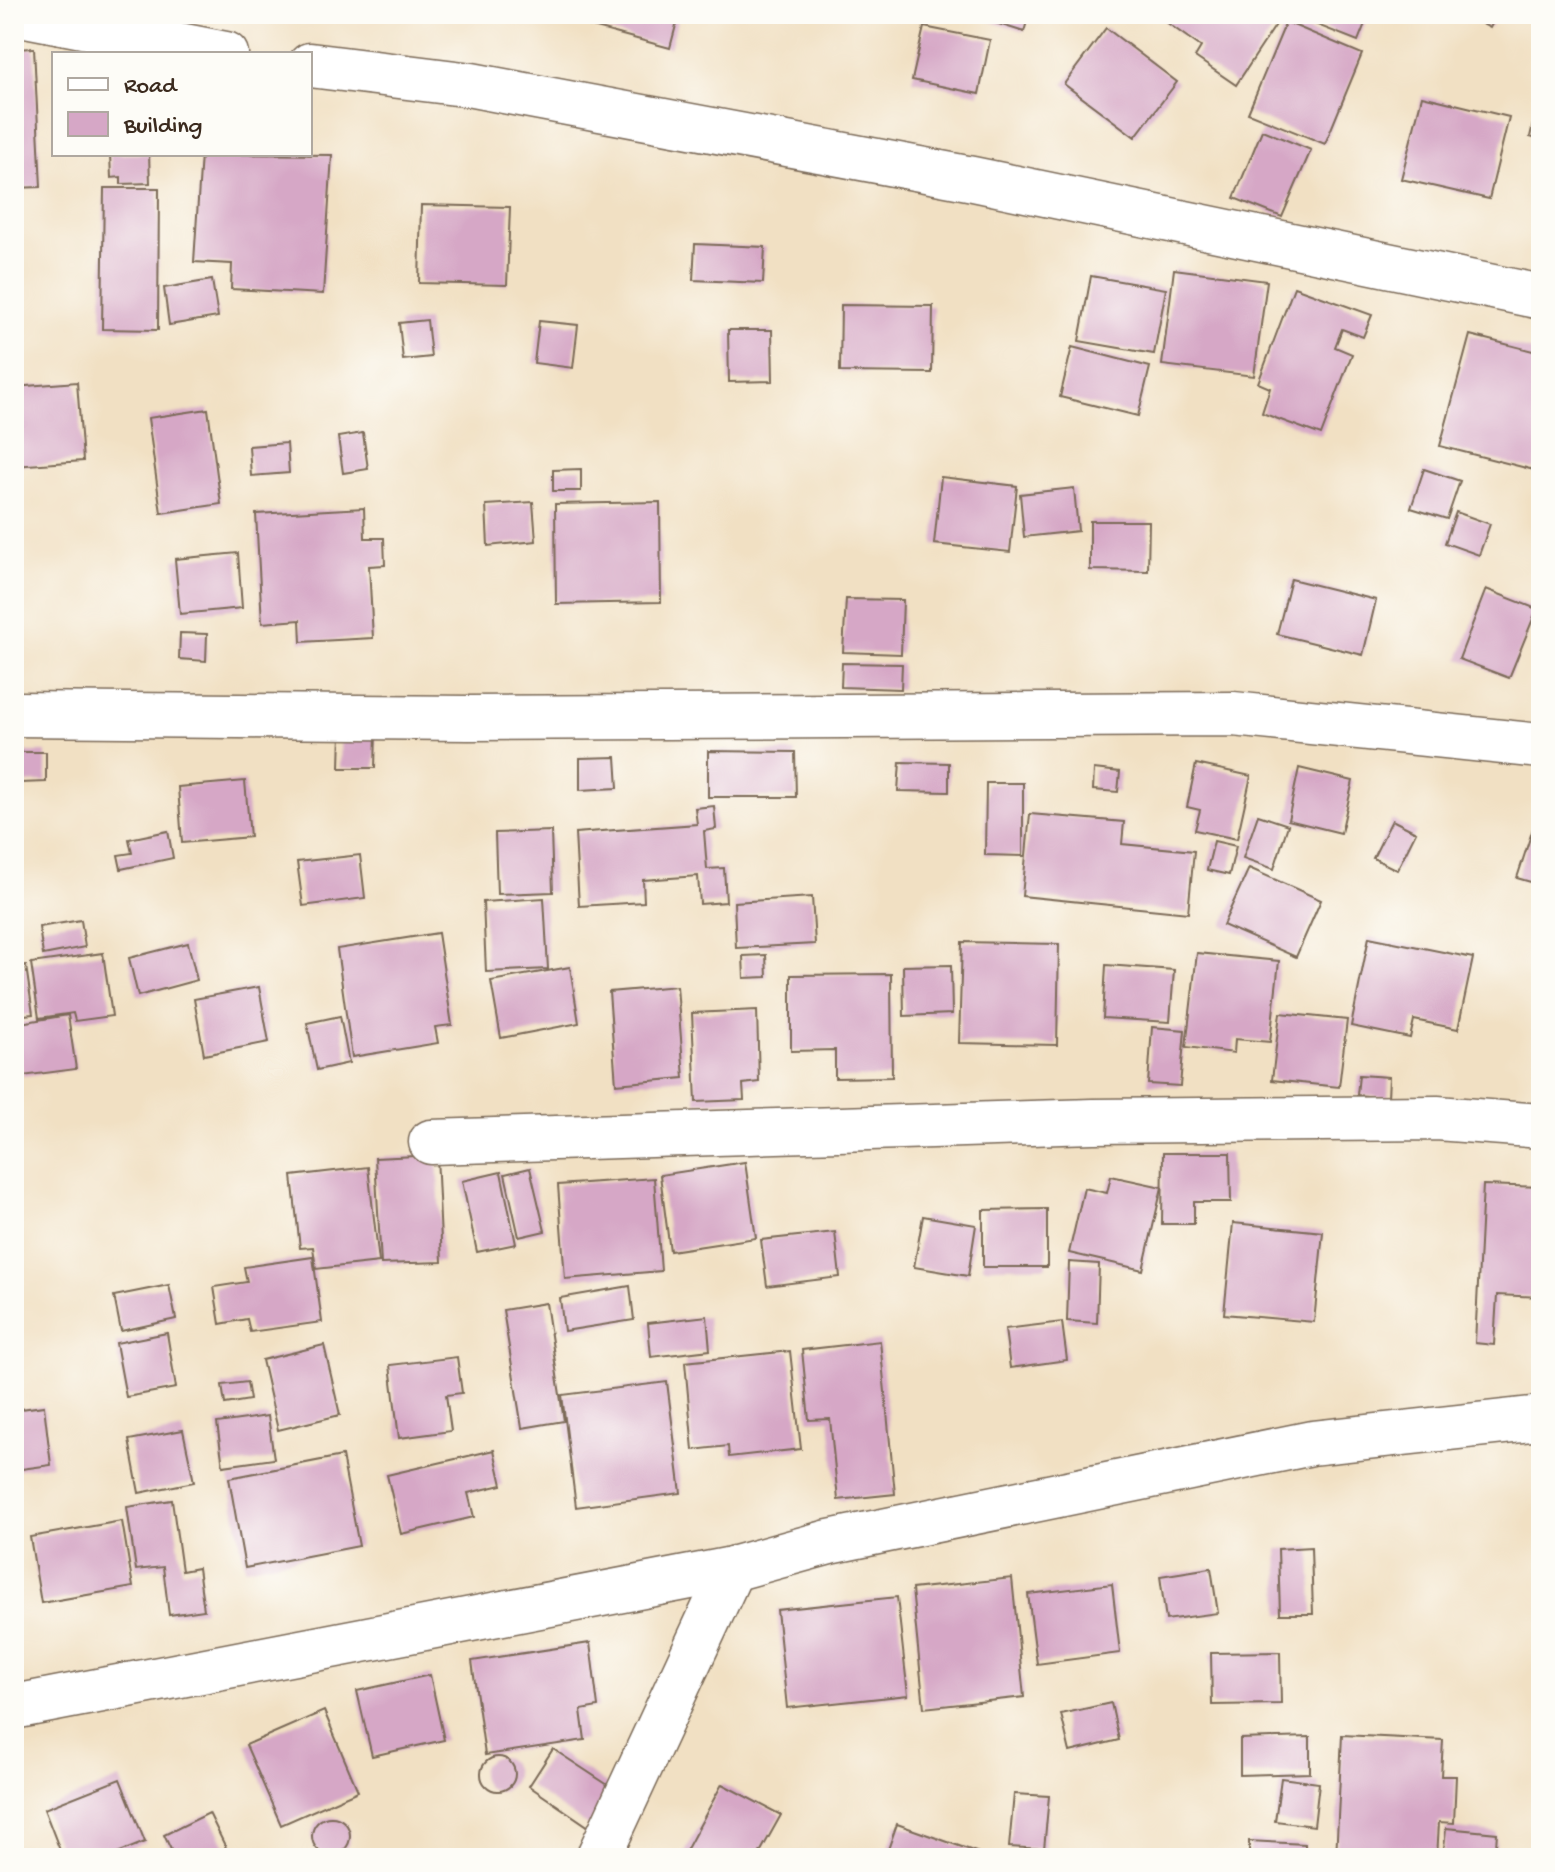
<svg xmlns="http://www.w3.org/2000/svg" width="1555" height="1872" font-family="'Gochi Hand',sans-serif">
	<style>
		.building { fill: #d6a7c6 }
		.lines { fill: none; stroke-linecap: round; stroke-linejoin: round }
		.street-casing { stroke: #7b6a58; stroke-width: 47 }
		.street { stroke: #fff; stroke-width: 44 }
	</style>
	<rect width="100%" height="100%" fill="#fdfcf7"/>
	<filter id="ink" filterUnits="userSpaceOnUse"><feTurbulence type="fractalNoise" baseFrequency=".0125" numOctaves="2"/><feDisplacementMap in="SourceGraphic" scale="16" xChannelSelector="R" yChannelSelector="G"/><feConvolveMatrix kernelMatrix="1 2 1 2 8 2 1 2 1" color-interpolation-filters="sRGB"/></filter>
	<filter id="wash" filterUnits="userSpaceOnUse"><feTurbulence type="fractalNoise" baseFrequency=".006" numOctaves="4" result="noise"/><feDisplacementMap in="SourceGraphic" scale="32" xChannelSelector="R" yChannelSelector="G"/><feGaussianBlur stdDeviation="1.8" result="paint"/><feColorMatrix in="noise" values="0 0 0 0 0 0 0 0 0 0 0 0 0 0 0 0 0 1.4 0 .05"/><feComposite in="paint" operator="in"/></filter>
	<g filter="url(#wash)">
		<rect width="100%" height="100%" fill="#f1e0c3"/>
		<g id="blocks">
			<!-- building -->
			<g class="building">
				<path d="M557,14H679L670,48L556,17Z"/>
				<path d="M985,14H1029L1024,32L983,19Z"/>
				<path d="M1171,14H1283L1236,85L1195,57L1201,47L1166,22Z"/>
				<path d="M1309,14H1348L1366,21L1358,41L1307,21Z"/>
				<path d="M1463,14H1497L1490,28Z"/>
				<path d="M1286,22L1362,54L1325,144L1248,113Z"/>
				<path d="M924,27L990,40L979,94L912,80Z"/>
				<path d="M1106,28L1177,82L1135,137L1064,84Z"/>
				<path d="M34,48L41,187L14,188V49Z"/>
				<path d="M1422,96L1509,117L1489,199L1401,179Z"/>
				<path d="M1535,115L1541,117V140L1530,137Z"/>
				<path d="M1262,130L1311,150L1282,217L1234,198Z"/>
				<path d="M110,154H149L150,183L121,184V177L111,178Z"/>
				<path d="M201,154L332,155L323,294L231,289L232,264L194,262Z"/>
				<path d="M104,188H159L158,330L102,329Z"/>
				<path d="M421,205L510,207L507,285L419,283Z"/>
				<path d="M695,244L765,247L763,283L693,280Z"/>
				<path d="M1174,269L1267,281L1254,376L1162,365Z"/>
				<path d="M1091,276L1166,289L1154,354L1079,341Z"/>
				<path d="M212,280L218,317L169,325L164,288Z"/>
				<path d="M1294,287L1372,315L1363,337L1342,329L1335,347L1352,354L1321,435L1262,413L1270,388L1258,383Z"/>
				<path d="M841,305L933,306L932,373L840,372Z"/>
				<path d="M427,320L431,357L403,360L399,323Z"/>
				<path d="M539,321L578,325L573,368L534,363Z"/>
				<path d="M728,330H772L773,381L729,382Z"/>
				<path d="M1470,335L1541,353V444L1534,470L1440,446Z"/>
				<path d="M1072,347L1150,367L1138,416L1060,397Z"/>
				<path d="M77,382L83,461L14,466V387Z"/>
				<path d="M208,409L221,504L161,513L148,418Z"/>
				<path d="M363,433L368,469L343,473L338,437Z"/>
				<path d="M287,443L289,473L251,476L249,446Z"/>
				<path d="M581,469V491H553V470Z"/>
				<path d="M1424,469L1460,481L1447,519L1411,508Z"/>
				<path d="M941,477L1017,486L1010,552L934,544Z"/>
				<path d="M1074,488L1078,531L1024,537L1020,494Z"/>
				<path d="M533,502L536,541L488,546L486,505Z"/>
				<path d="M660,502L661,602L556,604L555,504Z"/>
				<path d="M364,508L365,538H384L385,565L369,566L373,638L301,642L300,620L262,623L256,514Z"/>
				<path d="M1456,512L1490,524L1479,555L1445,543Z"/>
				<path d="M1090,521H1149L1148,571L1090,570Z"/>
				<path d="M238,553L242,608L180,614L175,559Z"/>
				<path d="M1291,579L1376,600L1363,655L1277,634Z"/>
				<path d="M1486,589L1537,609L1509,678L1459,659Z"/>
				<path d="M846,599L903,600L901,654L843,652Z"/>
				<path d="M180,633L207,634L206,661L179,659Z"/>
				<path d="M842,663L902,664L901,689L841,687Z"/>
				<path d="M341,731H376L375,768H340Z"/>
				<path d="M708,751L795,752L796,797H708Z"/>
				<path d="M21,752H46V782L20,783Z"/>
				<path d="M616,757L618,788L580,790V758Z"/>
				<path d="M900,762L949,763V792L898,791Z"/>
				<path d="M1196,764L1251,776L1237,839L1195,830L1200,810L1187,807Z"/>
				<path d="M1299,768L1353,781L1341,833L1288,820Z"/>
				<path d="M1094,769L1120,772L1118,792L1093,790Z"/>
				<path d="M245,781L250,837L182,843L178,787Z"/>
				<path d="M986,783H1023V856L985,855Z"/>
				<path d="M714,806L716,829L704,831L707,869L724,868L726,902L700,904L698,876L643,880L644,902L579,906L575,833L697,824L695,808Z"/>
				<path d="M1030,814L1124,822L1122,844L1194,851L1188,913L1022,896Z"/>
				<path d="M1258,815L1288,825L1274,869L1243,858Z"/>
				<path d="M1537,816L1541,817V885L1517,878Z"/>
				<path d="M1392,820L1416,832L1397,870L1373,858Z"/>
				<path d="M168,831L173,858L121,869L118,855L132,853L129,839Z"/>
				<path d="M551,831L553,892L497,894L495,833Z"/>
				<path d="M1214,841L1236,846L1229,875L1207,870Z"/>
				<path d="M360,855L365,898L303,906L297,862Z"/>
				<path d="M1249,868L1321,900L1296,957L1223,925Z"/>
				<path d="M812,897L815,944L736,948L734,902Z"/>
				<path d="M544,898L548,969L486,972L483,902Z"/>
				<path d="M81,920L85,947L43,955L39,927Z"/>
				<path d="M438,933L452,1025L435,1027L438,1043L352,1057L337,949Z"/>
				<path d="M1369,937L1473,958L1458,1029L1414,1020L1410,1038L1351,1026Z"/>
				<path d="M962,942L1059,944L1057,1045L959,1043Z"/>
				<path d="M188,943L197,980L138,996L129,958Z"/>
				<path d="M103,953L112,1016L75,1021L73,1013L39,1018L31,963Z"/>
				<path d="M1197,953L1279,961L1270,1042L1235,1039L1234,1053L1186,1047Z"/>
				<path d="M766,955L767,977L744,978L743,956Z"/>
				<path d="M951,965L952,1014L904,1016L903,966Z"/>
				<path d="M1106,965L1174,970L1170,1022L1103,1018Z"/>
				<path d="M26,966L33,1014L14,1016V968Z"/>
				<path d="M570,967L579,1023L501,1038L491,981Z"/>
				<path d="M891,974L892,1077L835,1078V1050L791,1051V975Z"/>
				<path d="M677,986L684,1078L616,1084L609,992Z"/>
				<path d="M259,987L269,1042L204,1055L194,999Z"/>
				<path d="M757,1010L759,1082L743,1084L744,1100L696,1102L692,1013Z"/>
				<path d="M1280,1013L1347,1020L1339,1087L1272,1080Z"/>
				<path d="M68,1015L76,1069L23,1076L20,1055L14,1056V1024Z"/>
				<path d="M340,1016L349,1063L317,1070L307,1023Z"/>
				<path d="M1152,1027L1185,1030L1180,1086L1148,1084Z"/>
				<path d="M1359,1075L1389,1077L1388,1098L1357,1095Z"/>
				<path d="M1163,1153H1230L1231,1202H1194V1224H1162Z"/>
				<path d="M437,1155L442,1262L381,1264L375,1158Z"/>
				<path d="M745,1162L756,1238L670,1251L660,1175Z"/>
				<path d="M368,1167L379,1262L316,1269L313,1247L300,1248L292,1176Z"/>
				<path d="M530,1168L545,1231L519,1237L505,1174Z"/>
				<path d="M501,1172L516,1244L477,1252L462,1181Z"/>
				<path d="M1111,1176L1162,1187L1143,1270L1069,1253L1084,1188L1107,1193Z"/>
				<path d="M654,1178L661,1271L565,1279L558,1185Z"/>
				<path d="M1483,1185L1541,1187V1297L1497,1295L1494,1345L1475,1343Z"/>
				<path d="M1047,1209V1267H983V1210Z"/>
				<path d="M923,1216L976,1225L968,1276L914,1267Z"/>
				<path d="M1233,1223L1323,1232L1314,1322L1224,1314Z"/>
				<path d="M835,1232L840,1277L767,1286L761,1240Z"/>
				<path d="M313,1257L322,1322L250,1332L247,1319L220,1324L214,1287L247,1282L244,1267Z"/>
				<path d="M1069,1262L1099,1264L1097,1323L1067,1321Z"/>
				<path d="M169,1285L176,1319L121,1331L114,1296Z"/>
				<path d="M630,1286L634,1320L564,1331L560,1298Z"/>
				<path d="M546,1303L564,1421L522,1428L503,1310Z"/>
				<path d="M707,1316L710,1350L651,1357L648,1323Z"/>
				<path d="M1062,1322L1067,1360L1010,1368L1005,1329Z"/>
				<path d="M167,1333L176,1388L126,1397L116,1343Z"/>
				<path d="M880,1341L895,1494L838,1500L830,1419L809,1420L802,1350Z"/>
				<path d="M324,1345L340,1415L278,1430L262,1360Z"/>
				<path d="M790,1351L801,1449L729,1457L728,1446L693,1450L685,1362Z"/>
				<path d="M457,1357L462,1393L446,1395L451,1431L399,1438L390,1365Z"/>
				<path d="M247,1382L250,1400L225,1404L222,1385Z"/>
				<path d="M667,1382L681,1493L576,1507L562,1395Z"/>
				<path d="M44,1406L51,1465L14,1470V1410Z"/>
				<path d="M268,1416L274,1459L223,1466L217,1423Z"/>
				<path d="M183,1430L194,1482L139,1493L129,1440Z"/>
				<path d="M494,1450L502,1485L468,1493L474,1517L401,1534L387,1475Z"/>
				<path d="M342,1456L359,1546L245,1568L229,1478Z"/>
				<path d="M172,1500L182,1571L198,1568L204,1610L169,1615L163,1567L136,1570L127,1507Z"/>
				<path d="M122,1521L133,1587L41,1603L30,1537Z"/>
				<path d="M1311,1547L1313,1614H1280L1278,1549Z"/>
				<path d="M1211,1568L1218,1613L1166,1620L1160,1576Z"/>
				<path d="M1012,1578L1024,1697L924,1708L912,1589Z"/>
				<path d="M1112,1584L1120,1653L1037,1664L1028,1594Z"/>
				<path d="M897,1597L908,1695L787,1708L777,1610Z"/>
				<path d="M590,1643L598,1707L581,1710L585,1740L485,1755L472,1661Z"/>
				<path d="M1280,1652L1281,1704L1212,1705L1211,1653Z"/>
				<path d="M430,1675L444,1740L372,1756L357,1691Z"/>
				<path d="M1111,1703L1119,1740L1070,1752L1061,1714Z"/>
				<path d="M324,1711L358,1791L281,1825L246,1745Z"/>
				<path d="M1342,1735L1443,1740L1441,1776H1456L1454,1823L1439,1822L1437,1858H1336Z"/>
				<path d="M1310,1737V1773L1240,1775V1739Z"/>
				<path d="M553,1749L617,1791L592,1829L529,1786Z"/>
				<circle cx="498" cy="1774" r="17"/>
				<path d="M1281,1778L1319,1783L1314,1826L1275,1821Z"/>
				<path d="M120,1779L145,1842L105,1858H63L44,1809Z"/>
				<path d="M722,1784L781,1815L757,1858H682Z"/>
				<path d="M1014,1794L1049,1796L1044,1849L1009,1847Z"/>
				<path d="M209,1813L231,1858H175L164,1835Z"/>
				<circle cx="331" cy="1836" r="19"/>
				<path d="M897,1824L993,1858H885Z"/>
				<path d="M1446,1828L1497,1833L1495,1858H1443Z"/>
				<path d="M1249,1841L1305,1844V1858H1249Z"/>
			</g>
		</g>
	</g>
	<g filter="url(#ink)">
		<use href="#blocks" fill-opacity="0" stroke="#7b6a58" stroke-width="2"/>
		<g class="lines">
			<defs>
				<g id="street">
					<path d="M20,14L226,54"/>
					<path d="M310,65L472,85L973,179L1541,297"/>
					<path d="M14,714L469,718L1233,714L1541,746"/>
					<path d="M431,1142L1093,1121L1437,1118L1541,1126"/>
					<path d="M14,1707L732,1569L829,1542L1312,1443L1541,1418"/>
					<path d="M598,1858L732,1569"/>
				</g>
			</defs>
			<!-- street casing -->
			<use href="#street" class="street-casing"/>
			<!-- street -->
			<use href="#street" class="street"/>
		</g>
	</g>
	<!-- margin -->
	<rect width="1555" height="1872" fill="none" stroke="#fdfcf7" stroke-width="48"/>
	<!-- legend -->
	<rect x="52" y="52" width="260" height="104" fill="#fdfcf7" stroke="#afa8a0" stroke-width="2"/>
	<rect x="68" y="78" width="40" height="12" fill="#ffffff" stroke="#afa8a0" stroke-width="2"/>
	<text x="124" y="92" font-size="24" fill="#3b2a1e">Road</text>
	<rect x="68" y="112" width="40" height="24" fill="#d6a7c6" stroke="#afa8a0" stroke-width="2"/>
	<text x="124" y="132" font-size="24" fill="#3b2a1e">Building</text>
</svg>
